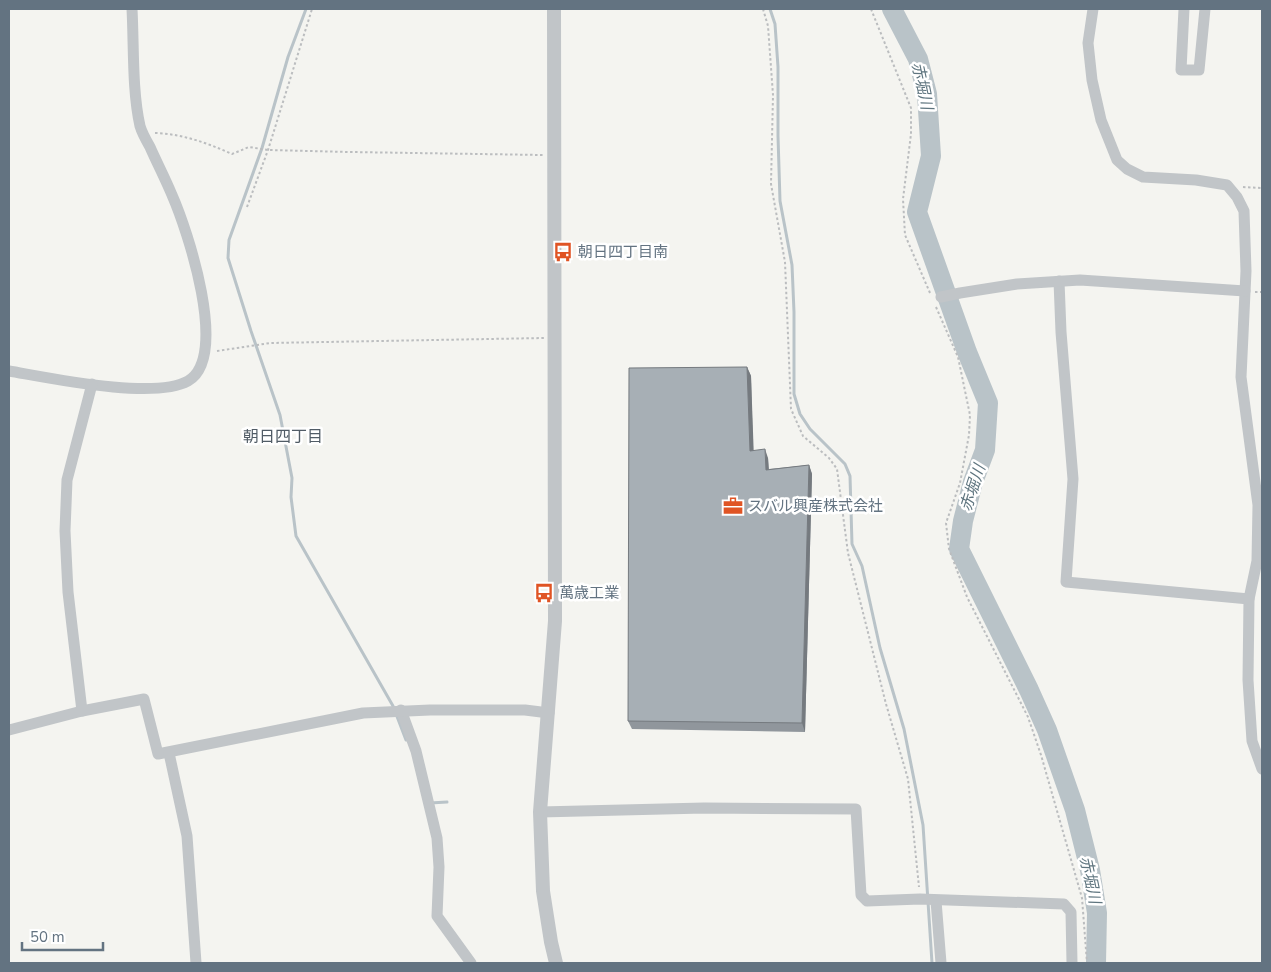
<svg xmlns="http://www.w3.org/2000/svg" width="1271" height="972" font-family="'Nunito Sans','Noto Sans JP',sans-serif">
	<style>
		.lines { fill: none; stroke-linecap: round; stroke-linejoin: round }
		.stream { stroke: #b9c3c8; stroke-width: 3 }
		.river { stroke: #b9c3c8; stroke-width: 20 }
		.path { stroke: #bbbdbf; stroke-width: 2; stroke-dasharray: 2.5 2.5; stroke-linecap: butt }
		.minor { stroke: #c1c5c8; stroke-width: 11 }
		.tertiary { stroke: #c1c5c8; stroke-width: 14 }
		.wall { fill: #90969c }
		.shaded-wall { fill: #757a7f }
		.building { fill: #a7afb5; stroke: #757a7f }
		.labels { text-anchor: middle; dominant-baseline: central; stroke-width: 5; stroke-linejoin: round; paint-order: stroke }
		.poi-label { font-size: 15px; fill: #637381; stroke: #fff; text-anchor: start }
		.water-label { font-size: 16px; font-style: italic; fill: #5f757f; stroke: #fff }
		.neighbourhood-label { font-size: 16px; fill: #515c66; stroke: #fff }
	</style>
	<rect width="100%" height="100%" fill="#f4f4f0"/>
	<g class="lines">
		<!-- stream -->
		<g class="stream">
			<path d="M306,9L288,57L262,148L229,240L228,258L251,331L280,415L292,478L291,497L296,536L393,706L406,740"/>
			<path d="M770,9L775,24L778,67V136L780,201L792,265L794,312V394L800,414L810,429L845,464L850,476L852,544L862,566L880,648L904,729L923,825L932,963"/>
			<path d="M430,803L447,802"/>
		</g>
		<!-- river -->
		<path class="river" d="M892,9L918,59L927,94L931,156L917,212L967,352L988,403L985,450L973,482L963,521L959,549L1029,690L1047,730L1075,810L1090,870L1097,913L1096,963"/>
		<!-- path -->
		<g class="path">
			<path d="M763,9L768,26L773,95L771,184L785,262L791,409L803,436L829,458L837,469L848,553L886,704L908,779L919,887"/>
			<path d="M871,9L911,108V134L903,199L905,235L930,293"/>
			<path d="M155,133C183,134 207,143 232,154L249,147L268,150L350,152L543,155"/>
			<path d="M1243,187L1262,188"/>
			<path d="M247,207L268,150L312,9"/>
			<path d="M1255,292H1262"/>
			<path d="M936,307L958,357L970,415L969,435L960,483L946,523L949,549L967,597L1028,717L1041,755L1082,898L1087,963"/>
			<path d="M217,351L270,343L544,338"/>
		</g>
		<!-- minor -->
		<g class="minor">
			<path d="M1093,9L1088,43L1092,80L1101,120L1117,160L1127,169L1143,177L1196,180L1227,185L1237,197L1244,211L1246,271L1241,377L1258,505L1257,561L1249,599L1248,680L1252,741L1262,769"/>
			<path d="M1184,9L1181,70H1199L1205,9"/>
			<path d="M1059,281L1061,332L1073,479L1066,582L1249,599"/>
			<path d="M941,297L960,293L1017,284L1080,280L1245,291"/>
			<path d="M9,371C50,378 154,400 188,381C230,357 187,229 172,195C165,178 157,163 150,147C146,140 142,133 140,126C132,90 134,46 132,9"/>
			<path d="M401,710L416,751L437,838L439,867L437,916L471,963"/>
			<path d="M82,711L68,592L65,531L67,480L92,384"/>
			<path d="M9,730L82,711L144,699L158,754L363,713L430,710H525L549,713"/>
			<path d="M169,753L187,836L196,963"/>
			<path d="M540,812L704,808L856,809L861,895L867,901L920,899L1064,904L1071,912L1072,963"/>
			<path d="M936,901L941,963"/>
		</g>
		<!-- tertiary -->
		<path class="tertiary" d="M554,9L555,621L540,812L543,891L551,942L556,963"/>
	</g>
	<!-- wall -->
	<path class="wall" d="M747,367L751,376L753,451L768,458L769,469L809,465L812,474L805,732L632,729L628,721Z"/>
	<!-- shaded-wall -->
	<g class="shaded-wall">
		<path d="M747,367L751,376L754,460L750,451Z"/>
		<path d="M765,449L768,458L769,478L766,470Z"/>
		<path d="M809,465L812,474L805,732L802,723Z"/>
	</g>
	<!-- building -->
	<path class="building" d="M747,367L750,451L765,449L766,470L809,465L802,723L628,721L629,368Z"/>
	<!-- icons -->
	<defs>
		<symbol id="bus-bare" viewBox="-9 -9 18 18"><path d="M-5-6H5V4H4V6H2V4H-2V6H-4V4H-5ZM-3.5-4V0h7V-4ZM-3.5 1.2v1.5H-2V1.2ZM2 1.2v1.5H3.5V1.2Z" fill="#e05424" stroke="#fff" stroke-width="2.5" paint-order="stroke"/></symbol>
		<symbol id="office-bare" viewBox="-9 -9 18 18"><path d="M-6-3h4V-5.5h4V-3h4V5H-6ZM-1-4.5V-3h2v-1.5ZM-6 0V1H6V0Z" fill="#e05424" stroke="#fff" stroke-width="2.5" paint-order="stroke"/></symbol>
	</defs>
	<g fill-rule="evenodd">
		<use href="#bus-bare" x="549" y="238" width="28" height="28"/>
		<use href="#office-bare" x="719" y="492" width="28" height="28"/>
		<use href="#bus-bare" x="530" y="579" width="28" height="28"/>
	</g>
	<g class="labels">
		<!-- poi labels -->
		<g class="poi-label">
			<text x="578" y="252">朝日四丁目南</text>
			<text x="748" y="506">スバル興産株式会社</text>
			<text x="559" y="593">萬歳工業</text>
		</g>
		<!-- water labels -->
		<g class="water-label">
			<text transform="translate(922 86) rotate(78)">赤堀川</text>
			<text transform="translate(973 488) rotate(-72)">赤堀川</text>
			<text transform="translate(1090 880) rotate(78)">赤堀川</text>
		</g>
		<!-- neighbourhood labels -->
		<g class="neighbourhood-label">
			<text x="283" y="437">朝日四丁目</text>
		</g>
	</g>
	<!-- border -->
	<rect width="1271" height="972" fill="none" stroke="#637381" stroke-width="20"/>
	<!-- scale -->
	<path d="M22 942v8h81v-8" fill="none" stroke="#637381" stroke-width="2.5"/>
	<text x="30" y="942" font-size="15" fill="#637381" stroke="#ffffff" stroke-width="4" paint-order="stroke">50 m</text>
</svg>
